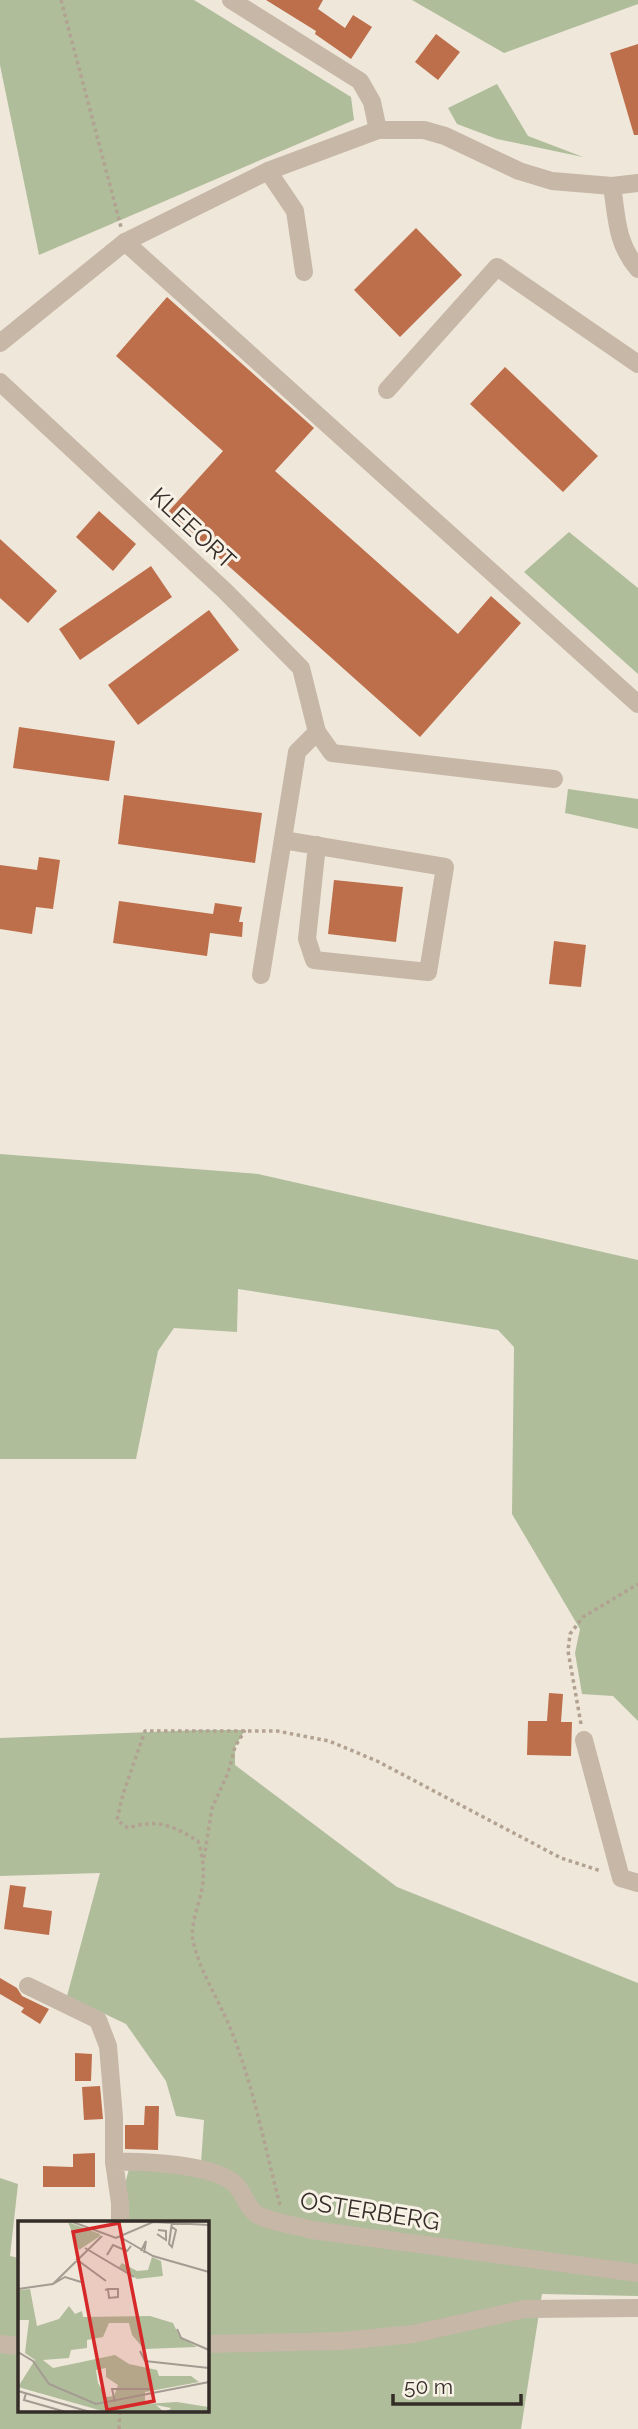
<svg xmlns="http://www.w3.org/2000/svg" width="638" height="2429" font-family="Raleway,sans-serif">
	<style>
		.green { fill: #afbd9b }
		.building { fill: #bd6e4a }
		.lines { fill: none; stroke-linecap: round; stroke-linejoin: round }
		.path { stroke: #b2a291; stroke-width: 3.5; stroke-dasharray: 3.5 3.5; stroke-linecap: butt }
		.minor { stroke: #c6b7a7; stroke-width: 18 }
		.labels { text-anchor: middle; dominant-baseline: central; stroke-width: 6; stroke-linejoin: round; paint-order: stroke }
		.street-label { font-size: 24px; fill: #332c27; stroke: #f8f1e6 }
		.inset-river { fill: none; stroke: #7ba5aa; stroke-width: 3.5 }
		.inset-road { fill: none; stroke: #a49c92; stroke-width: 2 }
		.view { fill: #d62828; fill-opacity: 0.15; stroke: #d62828; stroke-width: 3.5 }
		.inset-edge { fill: none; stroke: #332c27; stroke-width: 3.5 }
	</style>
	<rect width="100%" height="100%" fill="#efe7da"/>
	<!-- green -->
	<g class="green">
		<path d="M0,0H194L351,97L354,120L39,255L0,65Z"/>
		<path d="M412,0H638V4L504,53Z"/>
		<path d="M497,84L528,136L583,157L497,139L457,124L448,108Z"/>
		<path d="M569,532L638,588V674L524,572Z"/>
		<path d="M568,789L638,799V829L565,813Z"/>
		<path d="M0,1154L258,1174L638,1260V1721L613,1696L582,1694L575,1653L580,1629L512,1514L514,1347L498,1330L238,1289L237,1332L174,1328L158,1351L136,1459H0Z"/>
		<path d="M201,1730H245L235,1747V1765L397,1887L638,1983V2296L542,2294L521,2429H0V2178L18,2184L10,2256L19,2258V2410H206V2222H126L125,2184L129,2169L201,2163L204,2120L176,2116L166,2081L126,2024L67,1996L100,1873L0,1876V1738Z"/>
	</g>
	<!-- building -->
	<g class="building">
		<path d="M266,0H323L318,9L345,28L353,15L372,27L351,59L315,34L316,31Z"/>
		<path d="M436,34L460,52L438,80L415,62Z"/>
		<path d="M638,44V135H634L610,53Z"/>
		<path d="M416,228L462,275L400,337L354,290Z"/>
		<path d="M167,297L314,428L275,471L458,634L491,596L521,623L420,737L168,512L223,451L116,356Z"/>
		<path d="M505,367L598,456L563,492L470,404Z"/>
		<path d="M99,511L136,544L113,571L76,537Z"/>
		<path d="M0,539L57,591L28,623L0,598Z"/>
		<path d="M151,566L172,597L80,660L59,629Z"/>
		<path d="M209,610L239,650L138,725L108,685Z"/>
		<path d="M19,727L115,741L109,781L13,768Z"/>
		<path d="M124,795L262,813L255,863L118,844Z"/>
		<path d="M39,857L60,860L53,909L36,907L32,934L0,929V865L37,870Z"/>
		<path d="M334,880L403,887L396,942L328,934Z"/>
		<path d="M119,901L213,914L215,903L242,907L239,922H243L242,937L210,933L207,956L113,943Z"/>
		<path d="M554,941L586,945L581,987L549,984Z"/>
		<path d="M549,1693L563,1694L561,1722H572L571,1756L527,1755L528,1721H547Z"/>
		<path d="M10,1885L26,1887L23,1907L52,1911L49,1935L4,1929Z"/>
		<path d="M0,1978L17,1988L22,1996L49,2009L40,2024L21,2012L24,2008L0,1994Z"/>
		<path d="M75,2053L92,2054L91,2081H75Z"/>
		<path d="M100,2086L103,2119L84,2120L82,2087Z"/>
		<path d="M145,2106H159L158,2150L125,2149V2125H144Z"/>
		<path d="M95,2153V2187H43V2166L73,2167V2154Z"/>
	</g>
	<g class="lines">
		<!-- path -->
		<g class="path">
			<path d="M61,0L121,227"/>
			<path d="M581,1724L568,1651L570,1634L583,1617L638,1584"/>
			<path d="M204,1858L212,1808L228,1773L235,1747L245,1730"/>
			<path d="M280,2205C265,2148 254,2089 233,2035C221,2003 201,1975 193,1941C190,1924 199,1905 202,1889C205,1872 203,1857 198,1841C173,1826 158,1818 128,1828L117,1820L123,1794L145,1731H277L329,1741L377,1761L561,1858L601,1871"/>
			<path d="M119,2429L120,2410"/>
		</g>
		<!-- minor -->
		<g class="minor">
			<path d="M231,0L360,81L372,102L378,130"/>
			<path d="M268,171L295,211L304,272"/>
			<path d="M612,186C617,218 616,243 638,269"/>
			<path d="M125,242L638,704"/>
			<path d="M0,343L125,242L268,171L378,130H424L445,136L519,171L552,181L612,186L638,183"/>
			<path d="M0,382L225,591L301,668L317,732"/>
			<path d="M387,390L497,267L638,364"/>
			<path d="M283,840L445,867L428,972L314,960L307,939L317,845"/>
			<path d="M261,975L297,752L317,732L332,753L554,779"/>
			<path d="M584,1740L621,1878L638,1883"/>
			<path d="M28,1986L98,2020L108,2046L114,2117V2162"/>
			<path d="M120,2222V2203L114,2162C143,2161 216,2164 236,2185C243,2193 247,2206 255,2213C266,2222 297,2225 312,2230L638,2273"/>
			<path d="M0,2344L19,2346"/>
			<path d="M206,2344L342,2341L413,2334L525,2309L638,2308"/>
		</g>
	</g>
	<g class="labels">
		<!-- street labels -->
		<g class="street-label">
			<text transform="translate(193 528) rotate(43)">KLEEORT</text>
			<text transform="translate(370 2211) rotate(9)">OSTERBERG</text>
		</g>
	</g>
	<!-- overview -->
	<g transform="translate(18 2221)">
		<rect width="191" height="191" fill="#efe7da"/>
		<path d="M50,1L82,13V15L61,29ZM134,36L143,40L145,55L119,58L101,46L104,42L119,50L130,49ZM12,68L19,105L41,98L51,85L57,93L64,90L65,96L132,95L155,102L161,115L179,126L126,128L114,114L111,102H91L85,116L69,119V127L53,129L51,137L25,139L35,147L97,134L111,143L139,149L141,155H173L181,161L127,171V183L159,181L190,186L191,191H149L153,187L138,184L146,191H88L0,166L17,139L7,132L11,99H0V69ZM88,147V156L100,164L96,175L88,176L80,162L78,149Z" fill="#afbd9b" fill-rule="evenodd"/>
		<path class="inset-river" d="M149,191H182"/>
		<path class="inset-road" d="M52,0L98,17L135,1L191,4M154,6L158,9L154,26L151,23L154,1M139,13L148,19V10L140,9M102,16L135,35L191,51M67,27L116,56M123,30L128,20L126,32M89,34L95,24L109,30L113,25M58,38L88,60M35,63L47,56L63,61M0,68L35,63L84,15M87,69L90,68H100V76L91,77L90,68M159,108L163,117L191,129M122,130L127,140L191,147M0,131L15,140L31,163L78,183L191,161M0,170L72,191M8,172L6,179L48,191M97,181L94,168H134"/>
		<path class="view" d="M101,2L136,180L89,189L55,11Z"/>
		<rect width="191" height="191" class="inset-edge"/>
	</g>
	<!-- scale -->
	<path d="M393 2394v10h128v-10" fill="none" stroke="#332c27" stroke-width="3.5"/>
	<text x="404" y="2394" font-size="21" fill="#332c27" stroke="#f8f1e6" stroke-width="5" paint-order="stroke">50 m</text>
</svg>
